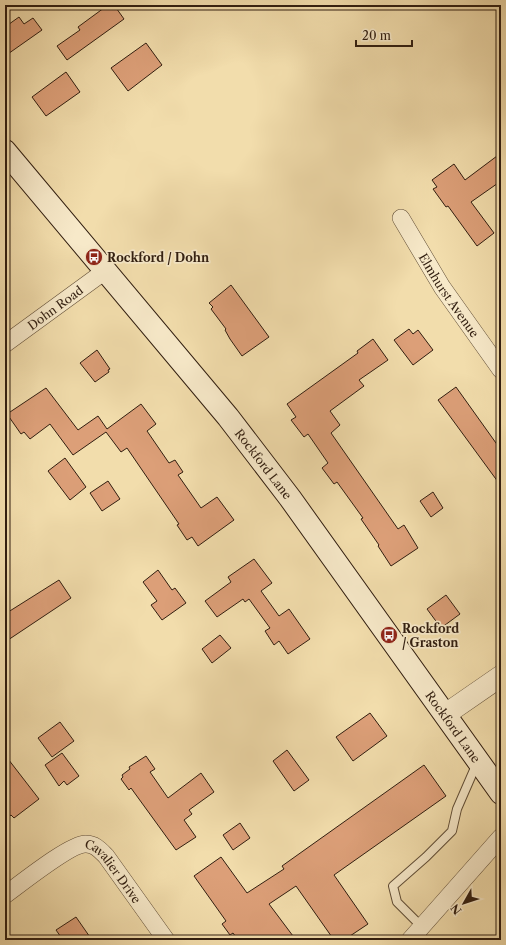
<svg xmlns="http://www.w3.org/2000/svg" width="506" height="945" font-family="'Libre Caslon Text',serif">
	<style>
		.building { fill: #dc9f78; stroke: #311e10 }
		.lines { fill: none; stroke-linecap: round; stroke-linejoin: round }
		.service-casing { stroke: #614e37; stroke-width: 10 }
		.minor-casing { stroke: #614e37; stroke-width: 18 }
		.tertiary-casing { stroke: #614e37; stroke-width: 22 }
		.secondary-casing { stroke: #311e10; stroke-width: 24 }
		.service { stroke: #f7e9c9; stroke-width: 8 }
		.minor { stroke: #f7e9c9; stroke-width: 17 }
		.tertiary { stroke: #f7e9c9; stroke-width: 21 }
		.secondary { stroke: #f7e9c9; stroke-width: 22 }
		.labels { text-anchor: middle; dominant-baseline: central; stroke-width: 3.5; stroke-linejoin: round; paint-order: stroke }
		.poi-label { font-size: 12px; font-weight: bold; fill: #311e10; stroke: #f7e9c9; text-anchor: start }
		.street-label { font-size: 12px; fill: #311e10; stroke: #f7e9c9 }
	</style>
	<rect width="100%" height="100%" fill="#f2ddac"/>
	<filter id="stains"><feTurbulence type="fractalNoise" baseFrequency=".005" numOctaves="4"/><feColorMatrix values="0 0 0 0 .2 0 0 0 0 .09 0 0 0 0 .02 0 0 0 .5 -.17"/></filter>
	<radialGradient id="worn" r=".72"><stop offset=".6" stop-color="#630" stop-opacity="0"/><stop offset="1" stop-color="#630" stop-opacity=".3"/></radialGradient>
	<!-- building -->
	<g class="building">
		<path d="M108,5H114L124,19L67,60L57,46L80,30L78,27Z"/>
		<path d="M19,17L24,24L33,18L42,30L5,56V27Z"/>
		<path d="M146,43L162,65L128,91L111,68Z"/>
		<path d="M66,72L80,92L46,116L32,97Z"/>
		<path d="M501,153V181L471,202L494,233L477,246L448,206L446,207L433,189L437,187L432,180L454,164L465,180Z"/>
		<path d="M231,285L269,337L242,356L230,339L225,330L226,329L211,309L213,307L209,303Z"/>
		<path d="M409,329L413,334L418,330L433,350L413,365L394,340Z"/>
		<path d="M373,339L388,360L359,380L364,386L330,411L340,425L331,433L398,529L404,525L418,548L391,566L378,546L379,545L361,519L363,518L337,482L334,484L322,468L328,463L308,434L304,437L291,420L296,417L287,404L358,353L357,351Z"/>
		<path d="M97,350L110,369L108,370L109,372L95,382L80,363Z"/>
		<path d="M456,387L501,450V486L438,400Z"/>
		<path d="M46,388L78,430L98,416L107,429L141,404L156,424L147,431L169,463L175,460L183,472L178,475L201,508L217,497L234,520L198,546L192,537L187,540L177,525L179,524L127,448L121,452L106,432L73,455L50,424L30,439L24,432L21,434L7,414Z"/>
		<path d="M65,458L86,487L70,500L48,471Z"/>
		<path d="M108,481L120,499L102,511L90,493Z"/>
		<path d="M433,492L443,508L431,517L420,501Z"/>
		<path d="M254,559L272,583L261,591L279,616L289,609L310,639L288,654L279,641L274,645L265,631L270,628L249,599L245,602L243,599L217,617L205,601L231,582L228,577Z"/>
		<path d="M158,570L172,590L175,588L186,603L162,620L151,605L157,601L143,582Z"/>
		<path d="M59,580L71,598L5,642V614Z"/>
		<path d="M446,595L460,614L441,628L427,609Z"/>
		<path d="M220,635L231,648L212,663L202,649Z"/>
		<path d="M370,713L387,736L353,761L336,737Z"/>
		<path d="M60,722L74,741L52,757L38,738Z"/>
		<path d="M287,750L309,780L294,791L273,761Z"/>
		<path d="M62,753L79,776L67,785L64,781L59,786L45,765Z"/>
		<path d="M5,755L39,799L14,818L11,815L5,820Z"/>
		<path d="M146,756L155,769L150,772L168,798L201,773L214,792L189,810L192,814L184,820L196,837L176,850L131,788L129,790L121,779L123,777L122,775L130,769L129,767Z"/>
		<path d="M424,765L446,796L334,875L368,924L344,940H334L296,886L269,904L296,940H238L233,933L230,935L222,924L226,921L194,876L221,857L247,893L284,869L282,866Z"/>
		<path d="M240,823L250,838L233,850L223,835Z"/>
		<path d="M76,917L92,940H63L56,930Z"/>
	</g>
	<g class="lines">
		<defs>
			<path id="service" d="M422,927L397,902L393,886L426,857L452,831L457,809L477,763"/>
			<g id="minor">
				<path id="s1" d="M401,218L442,287L501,370"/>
				<path id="s2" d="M5,344L105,271"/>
				<path id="s3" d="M5,895C19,885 71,843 86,844C95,844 100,850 106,856L166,940"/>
				<path d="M410,940L501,837"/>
			</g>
			<path id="tertiary" d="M446,714L501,676"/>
			<g id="secondary">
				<path id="s4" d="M5,151L228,417L290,498L501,793"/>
			</g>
		</defs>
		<!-- service casing -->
		<use href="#service" class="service-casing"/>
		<!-- minor casing -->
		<use href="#minor" class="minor-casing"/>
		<!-- tertiary casing -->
		<use href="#tertiary" class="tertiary-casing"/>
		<!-- secondary casing -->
		<use href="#secondary" class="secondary-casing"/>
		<!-- service -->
		<use href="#service" class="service"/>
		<!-- minor -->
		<use href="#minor" class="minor"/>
		<!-- tertiary -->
		<use href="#tertiary" class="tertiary"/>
		<!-- secondary -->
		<use href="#secondary" class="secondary"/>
	</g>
	<!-- icons -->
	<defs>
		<symbol id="bus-disc" viewBox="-11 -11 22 22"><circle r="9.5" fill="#8f2418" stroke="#f7e9c9"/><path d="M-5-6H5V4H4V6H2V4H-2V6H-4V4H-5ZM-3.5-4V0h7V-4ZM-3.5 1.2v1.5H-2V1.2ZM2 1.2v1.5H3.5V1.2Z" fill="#fff"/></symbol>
	</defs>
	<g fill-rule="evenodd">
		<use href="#bus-disc" x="84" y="247" width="20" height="20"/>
		<use href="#bus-disc" x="379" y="625" width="20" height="20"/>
	</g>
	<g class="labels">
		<!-- poi labels -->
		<g class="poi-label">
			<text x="107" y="257">Rockford / Dohn</text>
			<text x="402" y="628">Rockford<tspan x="402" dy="14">/ Graston</tspan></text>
		</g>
		<!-- street labels -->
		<g class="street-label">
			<text stroke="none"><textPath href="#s1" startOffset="91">Elmhurst Avenue</textPath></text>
			<text stroke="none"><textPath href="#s2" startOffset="62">Dohn Road</textPath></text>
			<text stroke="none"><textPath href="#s4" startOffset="406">Rockford Lane</textPath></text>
			<text stroke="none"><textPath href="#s4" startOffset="730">Rockford Lane</textPath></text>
			<text stroke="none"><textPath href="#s3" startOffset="136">Cavalier Drive</textPath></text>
		</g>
	</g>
	<!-- margin -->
	<rect width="506" height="945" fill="none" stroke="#f2ddac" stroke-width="20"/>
	<rect x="6" y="6" width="494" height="933" fill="none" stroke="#311e10" stroke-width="2"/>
	<rect x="10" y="10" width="486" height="925" fill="none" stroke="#311e10"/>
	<!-- north arrow -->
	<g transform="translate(464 903) rotate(231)" stroke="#f7e9c9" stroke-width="3" paint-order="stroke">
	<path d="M0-3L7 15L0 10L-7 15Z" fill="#311e10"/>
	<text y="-6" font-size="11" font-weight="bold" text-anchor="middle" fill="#311e10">N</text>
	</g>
	<!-- scale -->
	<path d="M356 40v6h56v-6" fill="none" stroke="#311e10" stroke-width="2"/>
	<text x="362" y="40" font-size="12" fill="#311e10" stroke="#f7e9c9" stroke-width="3" paint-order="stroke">20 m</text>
	<rect width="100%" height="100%" filter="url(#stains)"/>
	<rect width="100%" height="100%" fill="url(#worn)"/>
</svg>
